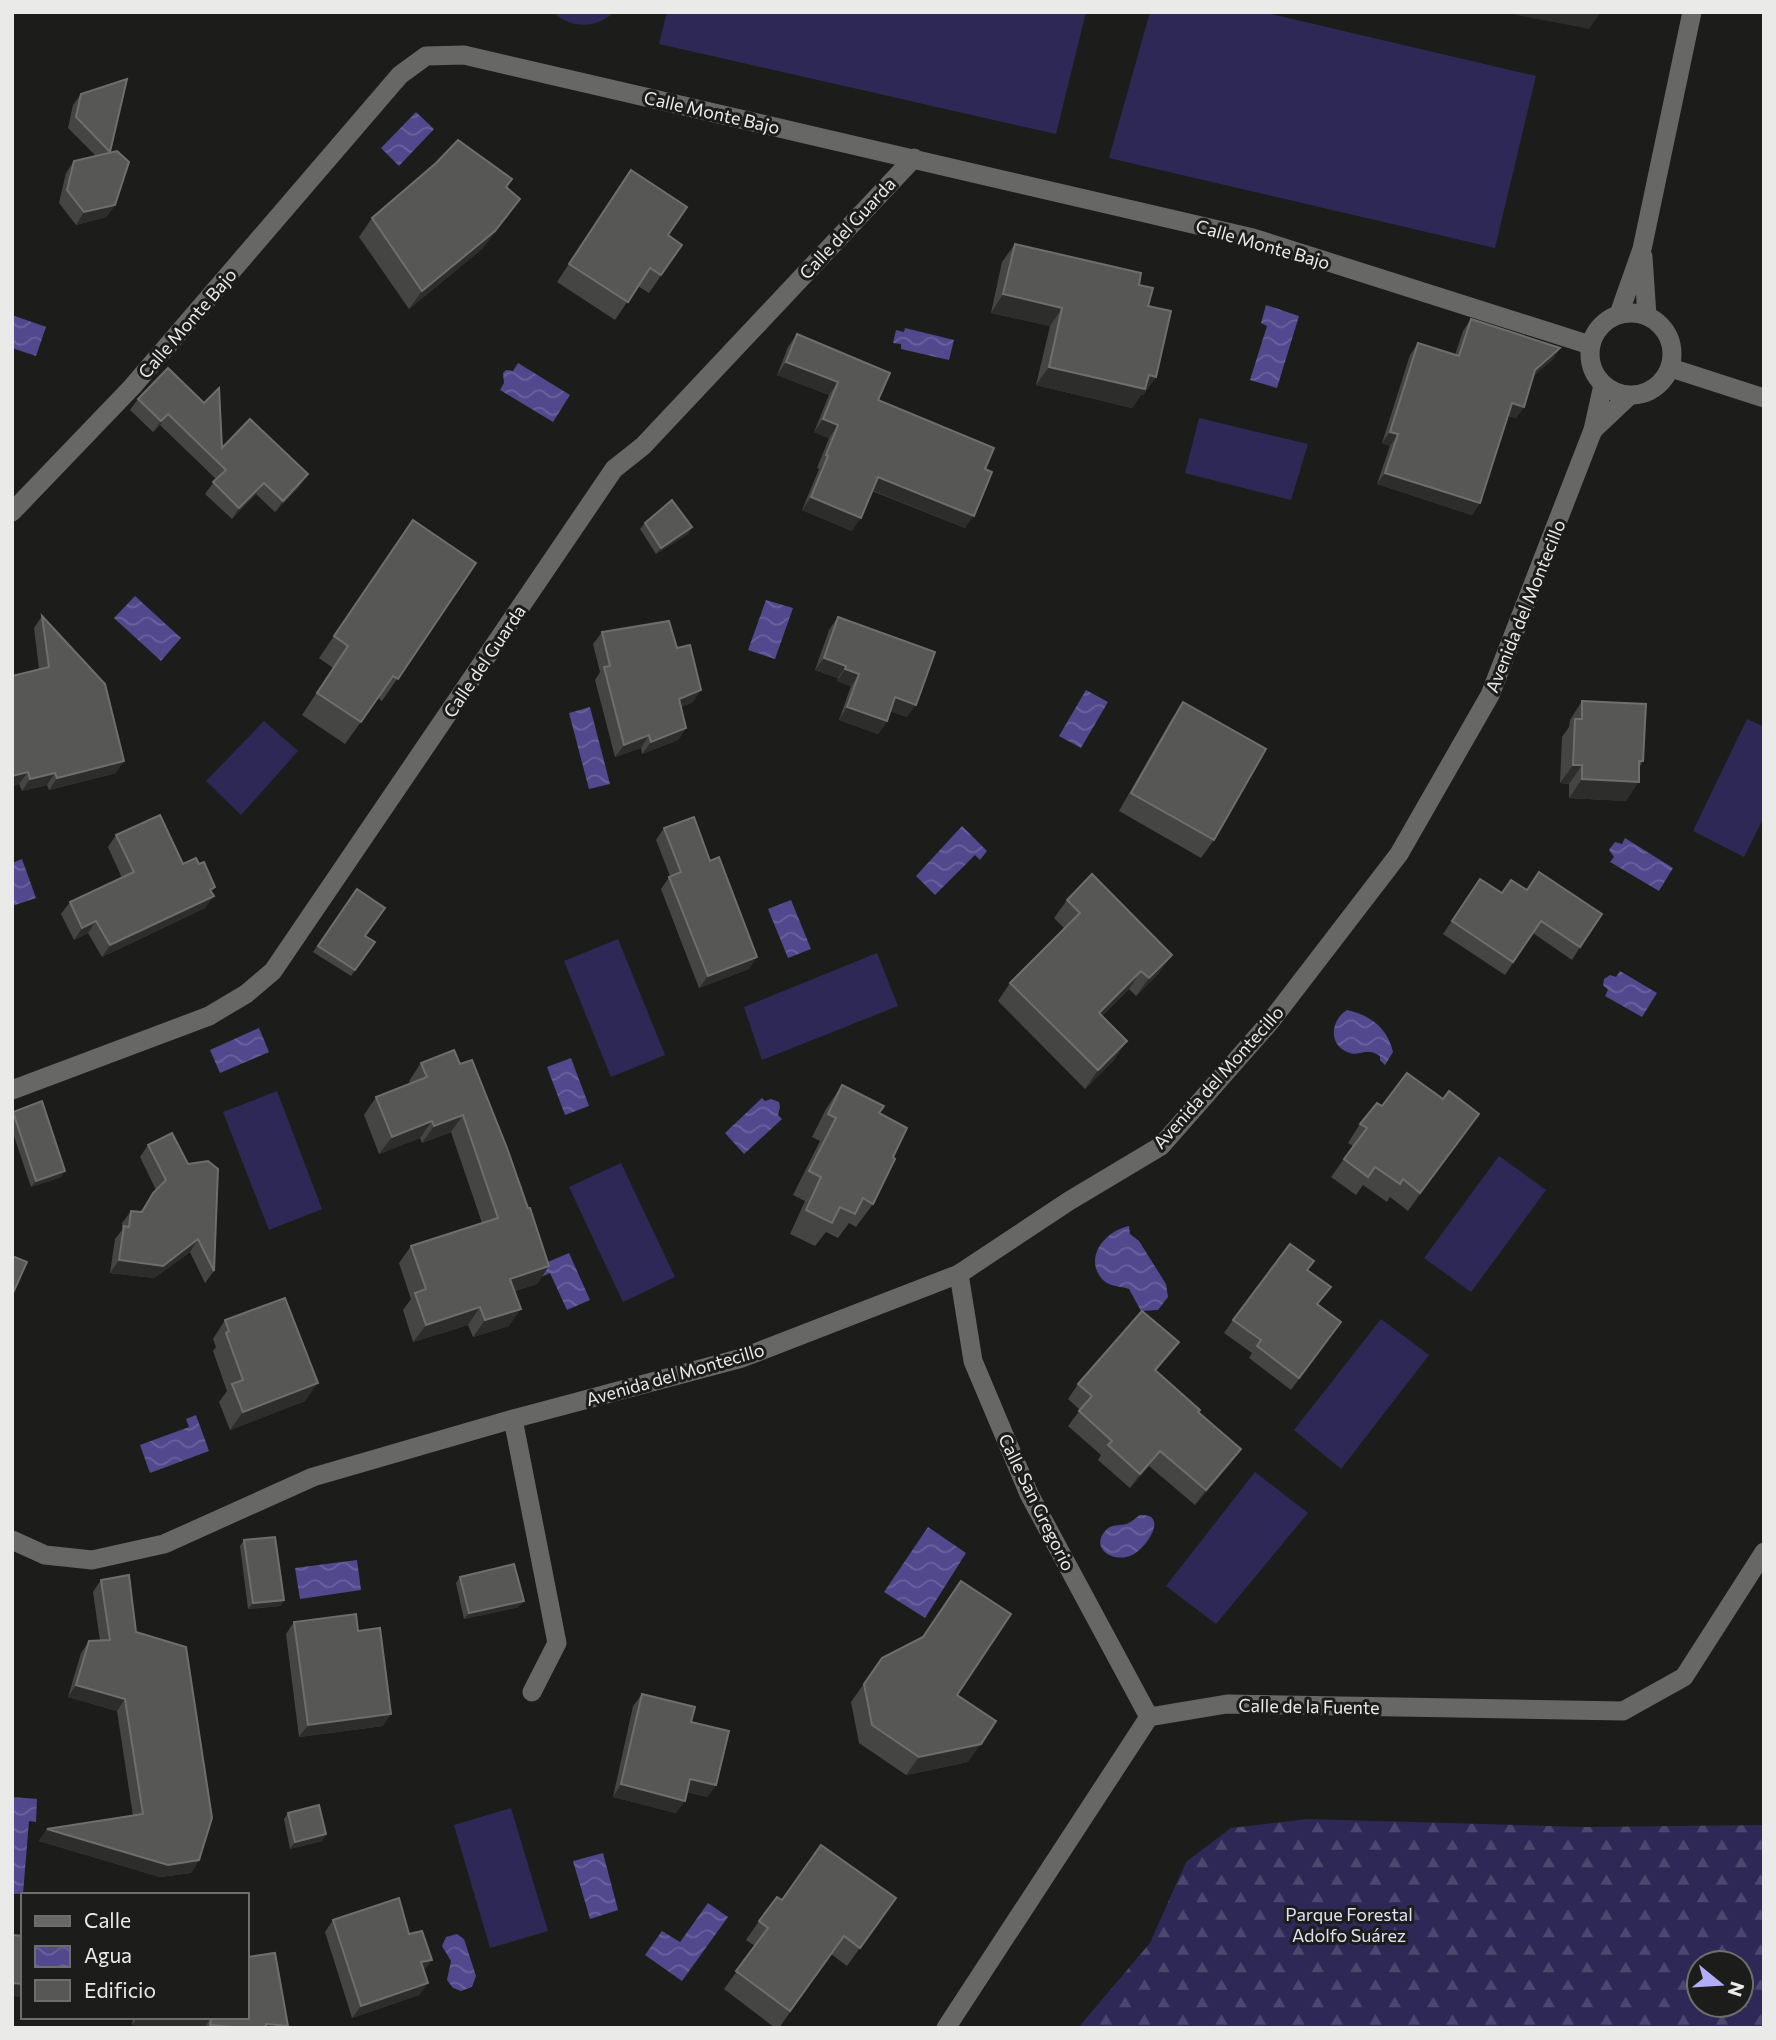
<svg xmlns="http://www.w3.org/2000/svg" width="1776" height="2040" font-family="Commissioner,sans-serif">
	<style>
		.forest { fill: url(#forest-firs); fill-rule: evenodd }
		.pitch { fill: #2e2856 }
		.water { fill: url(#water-waves) }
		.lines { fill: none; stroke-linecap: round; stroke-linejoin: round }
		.minor { stroke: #676865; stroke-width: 19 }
		.wall { fill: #454643 }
		.shaded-wall { fill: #2d2e2b }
		.building { fill: #575855; stroke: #6e6f6c; stroke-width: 2 }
		.labels { text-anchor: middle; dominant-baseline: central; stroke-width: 6; stroke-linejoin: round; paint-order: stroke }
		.street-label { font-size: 18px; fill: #eaebe9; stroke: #1c1d1a }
		.park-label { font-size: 18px; fill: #e0e0f5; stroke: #1c1d1a }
	</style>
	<defs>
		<pattern id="forest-firs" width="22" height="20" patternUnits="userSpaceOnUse" patternTransform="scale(1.75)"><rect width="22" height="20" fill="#2e2856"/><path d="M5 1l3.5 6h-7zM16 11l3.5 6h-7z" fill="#4c476e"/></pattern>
		<pattern id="water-waves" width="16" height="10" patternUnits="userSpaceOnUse" patternTransform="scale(1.75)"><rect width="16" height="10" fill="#51488e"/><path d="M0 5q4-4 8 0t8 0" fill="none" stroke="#6a639e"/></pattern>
	</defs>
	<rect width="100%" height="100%" fill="#1c1d1a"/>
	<!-- forest -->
	<path class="forest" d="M1307,1819L1585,1827L1764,1825V2028H1078L1150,1943L1186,1862L1231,1828ZM1699,1963H1741V2005H1699Z"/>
	<!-- pitch -->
	<g class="pitch">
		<path d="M553,12H614C597,29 570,29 553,12Z"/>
		<path d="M667,12H1086L1056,134L659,44Z"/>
		<path d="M1150,12H1263L1536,76L1495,248L1109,158Z"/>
		<path d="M1199,418L1308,444L1291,500L1185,473Z"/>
		<path d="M1747,719L1764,727V817L1744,857L1693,831Z"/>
		<path d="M264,721L298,751L241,815L206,781Z"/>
		<path d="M618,939L665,1055L611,1077L564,961Z"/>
		<path d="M877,953L898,1006L762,1060L744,1007Z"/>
		<path d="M277,1091L322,1209L269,1230L223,1112Z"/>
		<path d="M1499,1156L1546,1190L1471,1292L1424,1258Z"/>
		<path d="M621,1163L675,1277L623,1302L569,1187Z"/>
		<path d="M1381,1319L1429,1355L1341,1469L1294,1430Z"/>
		<path d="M1255,1472L1308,1513L1216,1624L1166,1586Z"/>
		<path d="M511,1808L548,1931L490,1948L454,1825Z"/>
	</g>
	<!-- water -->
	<g class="water">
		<path d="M416,112L434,129L399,166L381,148Z"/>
		<path d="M1266,305L1299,316L1277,388L1250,380L1267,326L1261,323Z"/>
		<path d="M12,315L46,327L36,356L12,348Z"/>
		<path d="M905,328L954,340L949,360L901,349V344L893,343L896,330L904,332Z"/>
		<path d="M518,363L570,395L553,422L500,390L504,383L503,373L506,370L513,371Z"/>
		<path d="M135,596L181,638L161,661L114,618Z"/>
		<path d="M766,600L793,608L775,659L748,650Z"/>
		<path d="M1086,690L1108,702L1081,748L1059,736Z"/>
		<path d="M590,707L610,784L589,789L569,713Z"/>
		<path d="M962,826L987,851L980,860L975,855L935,895L916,876Z"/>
		<path d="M1625,838L1673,868L1659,891L1610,862L1614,857L1609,850L1615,842L1622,844Z"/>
		<path d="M22,859L36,898L12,906V863Z"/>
		<path d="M791,900L811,949L788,958L768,909Z"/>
		<path d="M1620,971L1657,993L1642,1017L1605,996L1608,990L1603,985L1604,979L1610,975L1616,977Z"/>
		<path d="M1347,1010C1371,1015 1388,1029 1393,1052L1385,1065L1380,1060V1056C1364,1046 1362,1058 1347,1052C1327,1043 1332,1019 1347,1010Z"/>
		<path d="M259,1028L269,1052L220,1073L210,1050Z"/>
		<path d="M571,1058L589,1106L565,1115L547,1067Z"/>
		<path d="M762,1098L765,1101L771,1099L779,1102L780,1107L778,1115L782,1119L744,1154L725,1133Z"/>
		<path d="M1129,1226L1130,1234L1139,1241L1166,1284L1168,1297L1158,1310L1141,1311L1129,1289C1121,1286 1110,1287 1103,1280C1083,1259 1104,1231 1129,1226Z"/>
		<path d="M569,1253L590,1300L567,1310L550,1273L541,1277L536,1267Z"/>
		<path d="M196,1415L209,1451L150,1473L140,1445L189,1427L186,1419Z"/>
		<path d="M1140,1515C1170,1513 1146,1549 1132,1555C1113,1564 1089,1548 1106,1530C1112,1524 1118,1526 1126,1524C1131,1523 1135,1518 1140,1515Z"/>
		<path d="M928,1527L966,1553L925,1618L884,1592Z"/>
		<path d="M357,1560L361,1590L300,1599L295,1568Z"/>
		<path d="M12,1797L37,1799L36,1822L29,1821L23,1894H12Z"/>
		<path d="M603,1853L618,1910L590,1919L573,1861Z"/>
		<path d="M708,1903L728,1917L682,1981L645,1955L662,1931L680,1942Z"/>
		<path d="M457,1934L464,1939L476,1976L472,1987L461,1991L453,1988L447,1980L451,1961L442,1946L446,1937Z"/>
	</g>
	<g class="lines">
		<!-- minor -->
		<g class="minor">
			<path d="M1643,257L1647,316"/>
			<circle cx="1631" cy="354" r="41"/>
			<path d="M1619,314L1642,249L1692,12"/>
			<path d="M1671,368L1764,398"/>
			<path d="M1593,430L1629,396"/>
			<path d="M12,512L132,387L400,75L426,56L464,55L1253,238L1590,345"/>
			<path d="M12,1090L209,1016L246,994L273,971L614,469L643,446L914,158"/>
			<path d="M959,1274L973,1361L1029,1494L1149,1717"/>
			<path d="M513,1419L557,1643L532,1692"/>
			<path d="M12,1540L45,1555L92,1560L164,1544L313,1477L513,1419L742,1358L959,1274L1069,1201L1161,1146L1270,1022L1399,854L1490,695L1593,430L1603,385"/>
			<path d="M946,2028L1149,1717L1227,1704L1623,1711L1684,1677L1764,1552"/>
		</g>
	</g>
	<!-- wall -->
	<g class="wall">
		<path d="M81,94L110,153L115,205L106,217L76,225L59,203L66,173L74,161L96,156L68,128L73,105Z"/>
		<path d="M631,170L668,235L682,245L649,293L638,286L615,320L557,282Z"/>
		<path d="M506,187L520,199L482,249L409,309L359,237L372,218Z"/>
		<path d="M1015,244L1139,285L1148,306L1156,377L1143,395H1141L1132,408L1036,385L1050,326L991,313L1002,262Z"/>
		<path d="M1471,319L1560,348L1552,360L1533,376L1524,407L1516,418L1508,416L1480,503L1472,515L1377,484L1390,446L1382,443L1410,355L1418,343L1455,355L1463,331Z"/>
		<path d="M797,334L878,400L985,469L965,528L872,491L852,531L802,510L819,469L817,468L829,438L814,432L829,395L777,375L788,347Z"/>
		<path d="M168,368L222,448L300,486L275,512L256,494L232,519L205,494L216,479L160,425L153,432L130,410L138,399Z"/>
		<path d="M413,520L476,563L382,701L378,698L345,744L302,715L333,668L319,658Z"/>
		<path d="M645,523L692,527L688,534L656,554L640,529Z"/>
		<path d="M42,616L116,773L49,790L47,785L22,791L19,784L12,786V676L39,669L34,628Z"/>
		<path d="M838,617L907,717L890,711L887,721L878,734L839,720L851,686L837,681L838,678L815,670L829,630Z"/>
		<path d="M602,632L693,702L681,707L686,728L678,740L642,754L641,748L615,757L595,680L600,672L593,644Z"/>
		<path d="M1582,701L1643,761L1639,768L1626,801L1569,798V784L1560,783L1562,737L1569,727L1570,720Z"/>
		<path d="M1183,702L1214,840L1201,858L1119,811L1171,720Z"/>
		<path d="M664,828L710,861L749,969L699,988L661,889L670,876L656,840Z"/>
		<path d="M116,835L183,864L212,893L205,908L102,957L88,933L74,940L61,914L70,902L122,878L108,847Z"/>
		<path d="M1480,879L1502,893L1511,880L1580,947L1572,960L1533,933L1505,975L1443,934Z"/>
		<path d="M357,889L365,936L375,942L351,976L313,952Z"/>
		<path d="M1067,900L1159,973L1136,996L1129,989L1102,1016L1114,1060L1085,1089L998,1001L1010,983L1065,929L1054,918Z"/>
		<path d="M421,1063L460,1064L528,1208L549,1266L537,1284L515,1291L509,1326L473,1337L468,1325L413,1342L403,1310L411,1299L399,1263L411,1246L482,1223L451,1132L422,1143L420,1138L379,1154L364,1115L376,1097L410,1084L409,1081Z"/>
		<path d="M842,1085L879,1113L893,1157L873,1204L856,1227L849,1223L838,1238L826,1232L815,1246L790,1234L805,1201L793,1195L820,1141L812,1137L826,1109Z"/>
		<path d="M1443,1099L1479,1114L1408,1211L1390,1197L1387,1202L1363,1185L1356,1195L1331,1177L1353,1146L1348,1143L1360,1124L1382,1106Z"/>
		<path d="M13,1112L61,1177L31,1187L12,1130Z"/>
		<path d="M172,1133L214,1271L205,1283L190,1252L154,1278L110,1273L115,1239L122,1230V1223L131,1211L140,1212L156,1190L140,1157L148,1145Z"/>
		<path d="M1308,1270L1318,1305L1341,1322L1291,1390L1249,1358L1252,1353L1224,1333L1233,1320Z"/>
		<path d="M225,1320L305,1401L230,1430L219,1402L227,1391L213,1351L216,1347L213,1339Z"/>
		<path d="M1179,1342L1156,1371L1198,1413L1241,1449L1230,1464L1195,1505L1149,1466L1130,1488L1098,1460L1101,1455L1068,1426L1080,1410L1068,1399L1078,1384Z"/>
		<path d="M244,1540L284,1600L280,1606L248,1609L240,1546Z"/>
		<path d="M460,1577L519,1607L464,1619L456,1583Z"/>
		<path d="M101,1580L136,1632L199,1860L191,1873L160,1877L39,1841L47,1829L133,1816L117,1711L68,1697L81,1653L89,1641H100L93,1592Z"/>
		<path d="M961,1581L957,1695L968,1762L906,1775L859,1743L851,1702L882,1658L922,1638Z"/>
		<path d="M294,1622L383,1726L299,1737L286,1634Z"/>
		<path d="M642,1694L691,1722L716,1785L707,1797L687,1792L676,1813L613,1797L633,1706Z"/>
		<path d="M288,1813L326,1834L322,1841L290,1849L284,1819Z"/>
		<path d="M896,1898L847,1966L831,1954L779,2028H775L724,1989L755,1946L746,1940L759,1921L782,1900Z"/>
		<path d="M333,1920L409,1934L428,1983L419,1995L352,2018L325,1932Z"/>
		<path d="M133,2017H247L288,2026L286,2028H165L132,2025Z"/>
	</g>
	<!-- shaded-wall -->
	<g class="shaded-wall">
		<path d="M1502,12H1601L1589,29Z"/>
		<path d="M520,199L482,249L409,309L422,291Z"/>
		<path d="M115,205L106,217L76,225L84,212Z"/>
		<path d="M1003,294L1062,308L1050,326L991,313Z"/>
		<path d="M1560,348L1552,360L1527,382L1535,370Z"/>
		<path d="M786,362L838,382L829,395L777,375Z"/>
		<path d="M1049,367L1149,375L1156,377L1143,395H1141L1132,408L1036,385Z"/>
		<path d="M1512,403L1524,407L1516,418L1504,414Z"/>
		<path d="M168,414L160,425L153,432L161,421Z"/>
		<path d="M823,419L838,425L829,438L814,432Z"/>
		<path d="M1390,432L1398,434L1390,446L1382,443Z"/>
		<path d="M1385,473L1480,503L1472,515L1377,484Z"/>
		<path d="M308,474L300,486L275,512L283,501Z"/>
		<path d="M878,477L974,516L965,528L869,489Z"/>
		<path d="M264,483L256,494L232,519L239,508Z"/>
		<path d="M811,497L861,518L852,531L802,510Z"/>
		<path d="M692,527L688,534L656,554L661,548Z"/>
		<path d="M824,658L846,666L838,678L815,670Z"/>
		<path d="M845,669L859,674L851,686L837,681Z"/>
		<path d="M701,690L693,702L670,711L679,699Z"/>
		<path d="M895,697L916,705L907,717L886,710Z"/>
		<path d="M847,707L887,721L878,734L839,720Z"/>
		<path d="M686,728L678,740L642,754L651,742Z"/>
		<path d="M649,735L641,748L615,757L624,745Z"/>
		<path d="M124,761L116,773L49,790L57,778Z"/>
		<path d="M1573,765H1582L1569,784L1560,783Z"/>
		<path d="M28,772L19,784L12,786V776Z"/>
		<path d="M55,773L47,785L22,791L30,779Z"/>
		<path d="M1582,779L1639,782L1626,801L1569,798Z"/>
		<path d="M215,887L207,899L214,896L205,908L102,957L110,945Z"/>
		<path d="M96,921L88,933L74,940L82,928Z"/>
		<path d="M1172,955L1159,973L1136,996L1149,978Z"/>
		<path d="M757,957L749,969L699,988L708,976Z"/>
		<path d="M1141,971L1129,989L1086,1032L1099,1013Z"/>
		<path d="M1127,1041L1114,1060L1085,1089L1098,1070Z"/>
		<path d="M1479,1114L1467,1132L1408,1211L1420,1193Z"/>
		<path d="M463,1115L451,1132L422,1143L434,1126Z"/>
		<path d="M432,1121L420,1138L379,1154L392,1137Z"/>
		<path d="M65,1171L61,1177L31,1187L36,1181Z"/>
		<path d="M198,1239L190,1252L154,1278L110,1273L119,1260Z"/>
		<path d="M549,1266L537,1284L498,1296L510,1279Z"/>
		<path d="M480,1307L468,1325L413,1342L426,1325Z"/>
		<path d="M521,1309L509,1326L473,1337L485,1320Z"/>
		<path d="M1179,1342L1168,1357L1144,1385L1155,1370Z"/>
		<path d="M318,1383L305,1401L230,1430L243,1412Z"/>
		<path d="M1241,1449L1230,1464L1195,1505L1206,1490Z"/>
		<path d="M1160,1451L1149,1466L1130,1488L1140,1474Z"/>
		<path d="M284,1600L280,1606L248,1609L253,1603Z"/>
		<path d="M524,1601L519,1607L464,1619L469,1613Z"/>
		<path d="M76,1685L125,1699L117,1711L68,1697Z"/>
		<path d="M391,1714L383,1726L299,1737L308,1725Z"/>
		<path d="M981,1744L968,1762L906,1775L919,1757Z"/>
		<path d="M690,1779L716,1785L707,1797L682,1791Z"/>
		<path d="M621,1784L685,1801L676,1813L613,1797Z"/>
		<path d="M47,1829L199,1860L191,1873L160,1877L39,1841Z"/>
		<path d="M326,1834L322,1841L290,1849L295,1842Z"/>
		<path d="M432,1960L423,1972L421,1962Z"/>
		<path d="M12,1983L23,1984V1998L12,1996Z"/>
		<path d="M428,1983L419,1995L352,2018L361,2006Z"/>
		<path d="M138,2017H199L211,2018L204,2028H165L132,2025Z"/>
		<path d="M266,2024L288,2026L286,2028H263Z"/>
		<path d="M210,2025L245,2028H208Z"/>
	</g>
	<!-- building -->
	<g class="building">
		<path d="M127,79L110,152L76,117L81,94Z"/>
		<path d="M458,140L512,179L506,187L520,199L495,231L422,291L372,218L436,163Z"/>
		<path d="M117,151L129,162L115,205L84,212L67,190L74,161Z"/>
		<path d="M631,170L687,207L668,235L682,245L661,275L650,268L628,302L569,264Z"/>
		<path d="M1015,244L1141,273L1139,285L1153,288L1148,306L1171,311L1156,377L1149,375L1145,389L1049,367L1062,308L1003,294Z"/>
		<path d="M1471,319L1560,348L1535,370L1524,407L1512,403L1480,503L1385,473L1398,434L1390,432L1418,343L1459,356Z"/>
		<path d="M797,334L890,373L878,400L994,448L985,469L992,472L974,516L878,477L861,518L811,497L828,456L826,455L838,425L823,419L838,382L786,362Z"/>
		<path d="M168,368L204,403L219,388L222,448L250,419L308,474L283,501L264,483L239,508L213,482L226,470L168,414L161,421L138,399Z"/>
		<path d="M672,500L692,527L661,548L645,523Z"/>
		<path d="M413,520L476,563L398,679L393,676L361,722L317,693L348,646L334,636Z"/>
		<path d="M42,616L105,684L124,761L57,778L55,773L30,779L28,772L12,776V676L49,667Z"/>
		<path d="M838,617L935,652L916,705L895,697L887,721L847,707L859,674L845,669L846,666L824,658Z"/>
		<path d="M669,621L677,648L690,645L701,690L679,699L686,728L651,742L649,735L624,745L604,667L610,666L602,632Z"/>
		<path d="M1582,701L1646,704L1643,761H1639V782L1582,779V765H1573L1575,719H1582Z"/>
		<path d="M1183,702L1266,749L1214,840L1131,793Z"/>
		<path d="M160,815L183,864L196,858L199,864L204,862L215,887L210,890L214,896L110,945L96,921L82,928L70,902L134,872L116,835Z"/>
		<path d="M694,817L710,861L719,857L757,957L708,976L669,877L681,872L664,828Z"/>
		<path d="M1539,872L1602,914L1580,947L1541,921L1513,962L1452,921L1480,879L1502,893L1511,880L1527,890Z"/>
		<path d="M1092,874L1172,955L1149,978L1141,971L1099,1013L1127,1041L1098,1070L1010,983L1080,913L1067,900Z"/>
		<path d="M357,889L385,908L365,936L375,942L355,970L318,946Z"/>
		<path d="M454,1050L460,1064L472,1060L507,1148L528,1208H530L549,1266L510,1279L521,1309L485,1320L480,1307L426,1325L415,1293L426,1289L411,1246L498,1218L463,1115L434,1126L432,1121L392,1137L376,1097L427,1077L421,1063Z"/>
		<path d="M1407,1073L1443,1099L1449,1091L1479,1114L1420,1193L1403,1179L1400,1184L1375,1167L1368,1177L1344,1159L1367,1128L1360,1124L1377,1103L1382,1106Z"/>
		<path d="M842,1085L884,1106L879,1113L907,1128L893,1157L895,1159L873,1204L863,1198L855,1214L840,1207L832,1223L806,1210L821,1177L809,1171L836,1118L828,1114Z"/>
		<path d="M42,1101L65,1171L36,1181L13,1112Z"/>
		<path d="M172,1133L188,1164L208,1161L218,1169L214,1271L198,1239L163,1266L119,1260L124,1226L129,1227L131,1211L142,1212L153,1193L166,1180L148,1145Z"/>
		<path d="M1290,1244L1314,1261L1307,1270L1331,1287L1317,1304L1341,1322L1299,1378L1257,1346L1261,1340L1233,1320Z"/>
		<path d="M12,1256L27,1262L12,1295Z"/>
		<path d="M285,1298L318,1383L243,1412L232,1384L243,1380L226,1333L229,1331L225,1320Z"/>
		<path d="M1142,1311L1179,1342L1155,1370L1200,1410L1198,1412L1241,1449L1206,1490L1160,1451L1140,1474L1108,1445L1112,1441L1079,1411L1092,1396L1078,1384Z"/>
		<path d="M275,1537L284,1600L253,1603L244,1540Z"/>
		<path d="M514,1564L524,1601L469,1613L460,1577Z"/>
		<path d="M129,1575L136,1632L186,1647L212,1818L199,1860L168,1865L47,1829L143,1814L125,1699L76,1685L89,1641L110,1640L101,1580Z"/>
		<path d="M961,1581L1011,1614L957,1695L996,1721L981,1744L919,1757L872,1725L864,1684L882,1658L923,1637Z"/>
		<path d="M356,1614L358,1631L380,1628L391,1714L308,1725L294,1622Z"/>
		<path d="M642,1694L695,1707L691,1722L729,1731L716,1785L690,1779L685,1801L621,1784Z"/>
		<path d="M319,1805L326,1834L295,1842L288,1813Z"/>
		<path d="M821,1845L896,1898L860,1948L844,1936L790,2011L736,1971L768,1928L759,1921L777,1897L782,1900Z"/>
		<path d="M399,1898L409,1934L422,1931L432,1960L421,1962L428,1983L361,2006L333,1920Z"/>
		<path d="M12,1935L23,1936V1984L12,1983Z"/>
		<path d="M275,1953L288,2026L266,2024V2028H245L210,2025L211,2018L199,2017H247V1957Z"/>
	</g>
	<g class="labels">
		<!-- street labels -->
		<g class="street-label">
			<text transform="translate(712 112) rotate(13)">Calle Monte Bajo</text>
			<text transform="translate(847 228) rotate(-47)">Calle del Guarda</text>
			<text transform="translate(1263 244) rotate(16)">Calle Monte Bajo</text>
			<text transform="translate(187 323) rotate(-49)">Calle Monte Bajo</text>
			<text transform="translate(1525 606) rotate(-68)">Avenida del Montecillo</text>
			<text transform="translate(484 661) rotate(-56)">Calle del Guarda</text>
			<text transform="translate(1218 1077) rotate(-48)">Avenida del Montecillo</text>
			<text transform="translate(675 1374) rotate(-16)">Avenida del Montecillo</text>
			<text transform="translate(1037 1502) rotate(64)">Calle San Gregorio</text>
			<text transform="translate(1309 1706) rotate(1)">Calle de la Fuente</text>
		</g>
		<!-- park labels -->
		<g class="park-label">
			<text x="1349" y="1914">Parque Forestal<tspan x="1349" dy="21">Adolfo Suárez</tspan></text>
		</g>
	</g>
	<!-- border -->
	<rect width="1776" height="2040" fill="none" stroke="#eaebe9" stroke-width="28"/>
	<!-- legend -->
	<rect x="21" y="1893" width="228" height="126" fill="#1c1d1a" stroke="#6e6f6d" stroke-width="2"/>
	<rect x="35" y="1916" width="35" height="10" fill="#676865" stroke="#6e6f6d" stroke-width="2"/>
	<text x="84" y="1928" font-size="21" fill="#eaebe9">Calle</text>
	<rect x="35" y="1946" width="35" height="21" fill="url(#water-waves)" stroke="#6e6f6d" stroke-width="2"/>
	<text x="84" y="1963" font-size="21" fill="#eaebe9">Agua</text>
	<rect x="35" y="1980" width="35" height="21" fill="#575855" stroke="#6e6f6d" stroke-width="2"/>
	<text x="84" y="1998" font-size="21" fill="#eaebe9">Edificio</text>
	<!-- north arrow -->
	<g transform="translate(1720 1984) rotate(108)"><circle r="33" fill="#1c1d1a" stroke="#6e6f6d" stroke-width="2"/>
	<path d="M0-5L12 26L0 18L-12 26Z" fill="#b2adf9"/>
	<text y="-10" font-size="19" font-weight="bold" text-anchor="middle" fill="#eaebe9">N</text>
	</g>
</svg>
